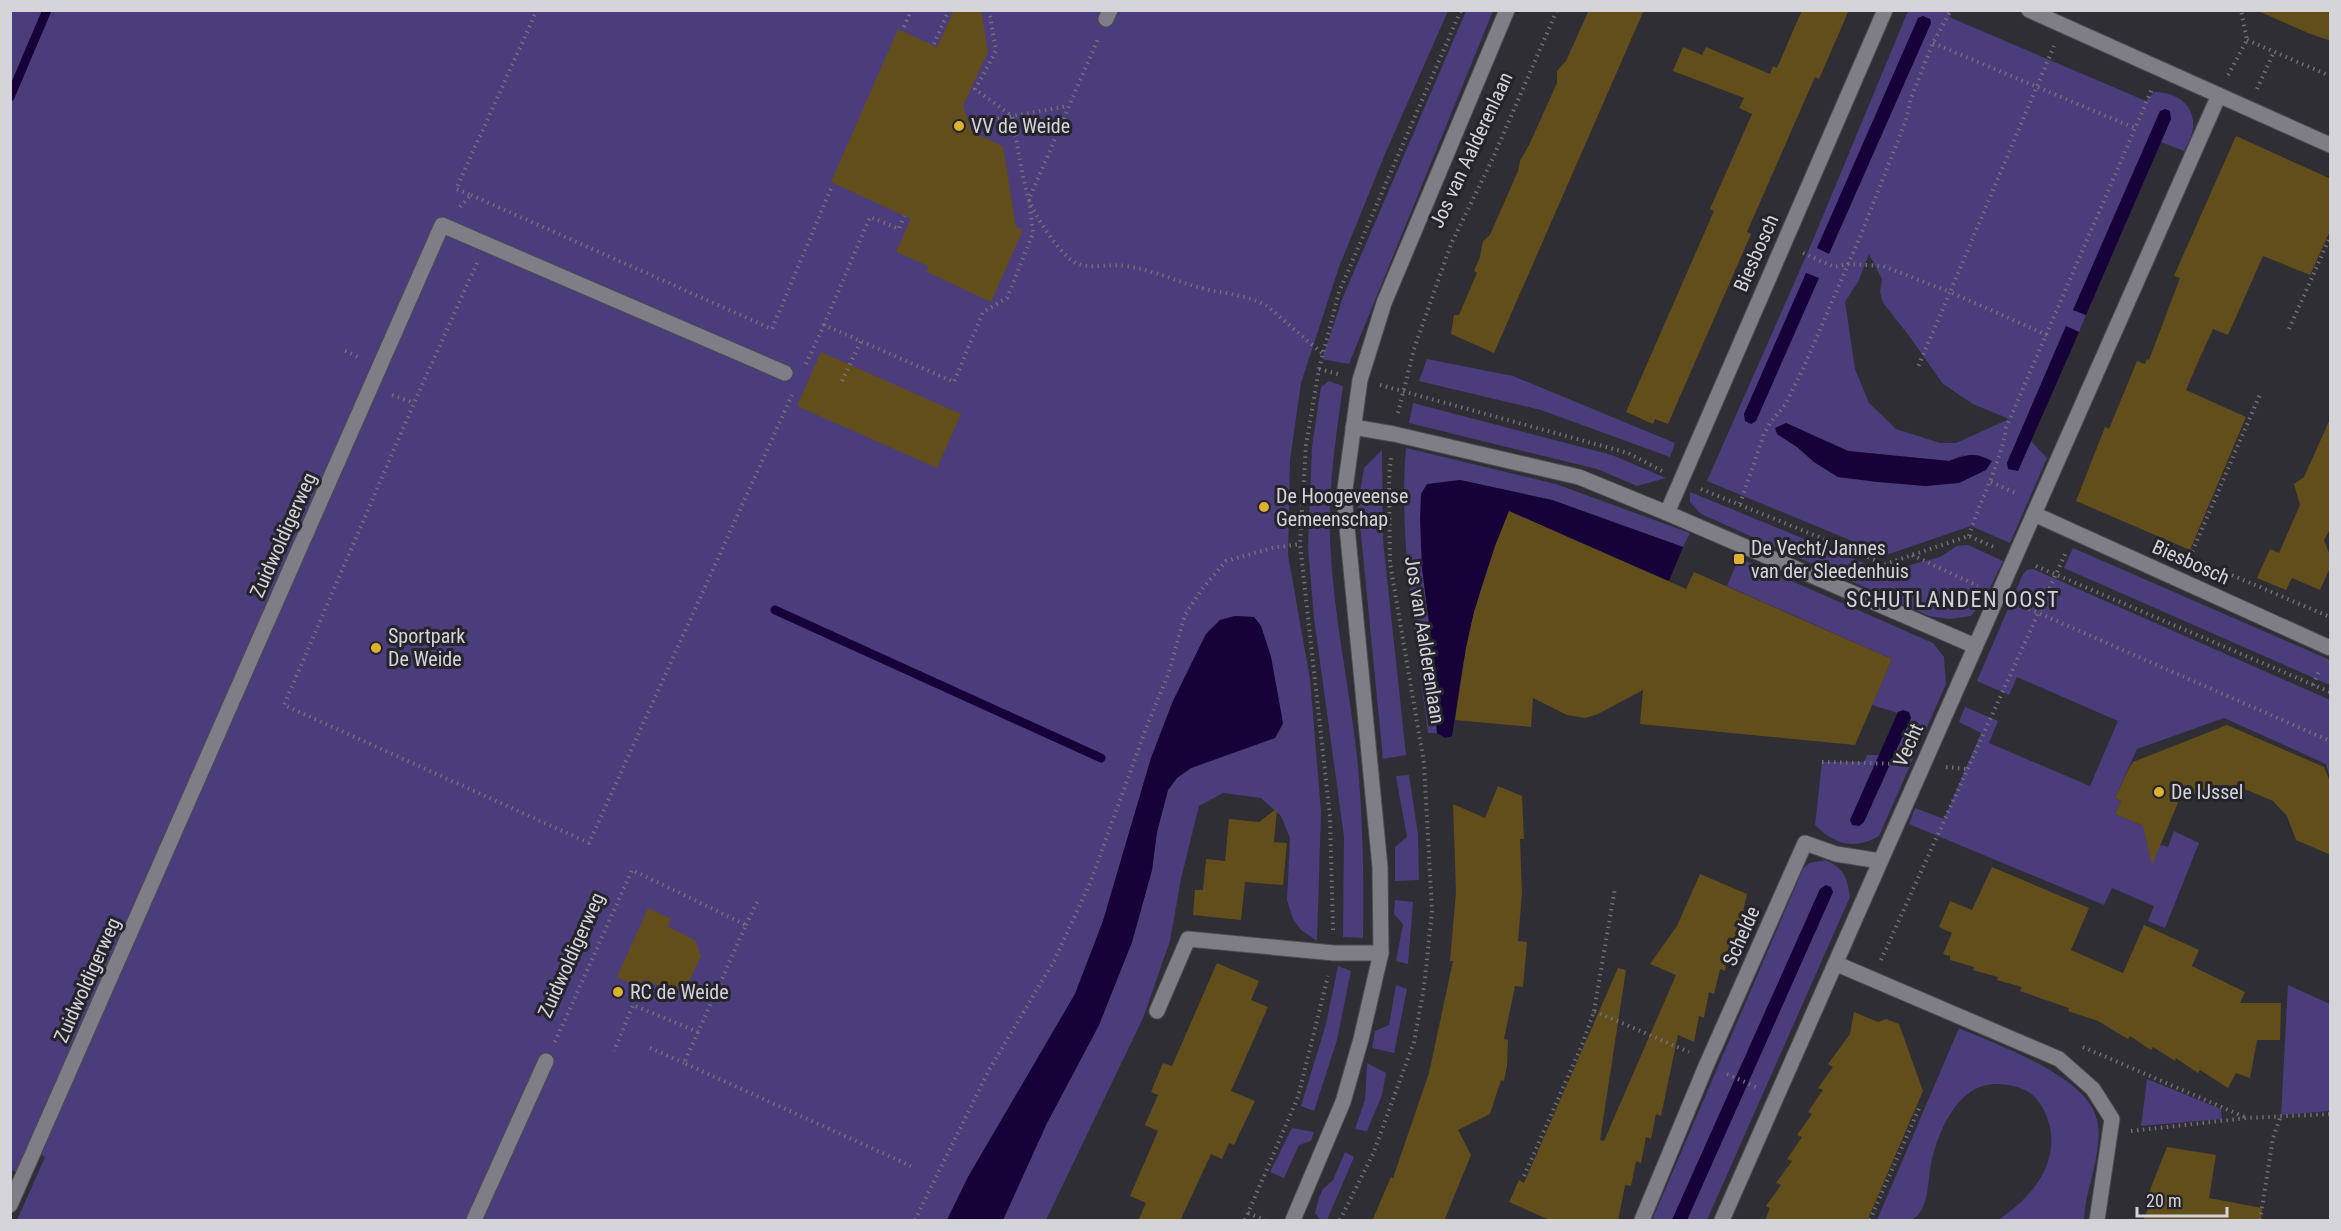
<svg xmlns="http://www.w3.org/2000/svg" width="2341" height="1231" font-family="'Roboto Condensed',sans-serif">
	<style>
		.green { fill: #4b3c7b; fill-rule: evenodd }
		.water { fill: #160239 }
		.lines { fill: none; stroke-linecap: round; stroke-linejoin: round }
		.stream { stroke: #160239; stroke-width: 9 }
		.building { fill: #624e1b }
		.minor-casing { stroke: #4c4b52; stroke-width: 17 }
		.path { stroke: #706f75; stroke-width: 4; stroke-dasharray: 1.5 4.5; stroke-linecap: butt }
		.minor { stroke: #7f7e86; stroke-width: 15 }
		.poi-dot { fill: #deb133; stroke: #25242b; stroke-width: 2 }
		.labels { text-anchor: middle; dominant-baseline: central; stroke-width: 6; stroke-linejoin: round; paint-order: stroke }
		.poi-label { font-size: 20px; fill: #d4d4d9; stroke: #25242b; text-anchor: start }
		.street-label { font-size: 20px; fill: #d4d4d9; stroke: #25242b }
		.quarter-label { font-size: 22px; letter-spacing: 1.5px; fill: #d4d2dc; stroke: #25242b }
	</style>
	<rect width="100%" height="100%" fill="#2f2e35"/>
	<!-- green -->
	<g class="green">
		<path d="M10,11H1448L1385,154L1339,267L1301,383L1290,460L1288,555L1310,679L1321,811L1317,941L1301,930L1293,919L1287,900L1290,838L1281,816L1261,798L1223,793L1199,806L1181,879L1170,941L1143,1018L1046,1220H1003L1047,1123L1099,1025L1132,942L1152,870L1157,832L1168,790L1177,778L1191,768L1275,738L1283,724L1271,657L1261,626L1254,617L1235,616L1220,620L1206,634L1173,701L1151,758L1103,921L1075,994L968,1177L947,1220H17L45,1157L29,1148L18,1173L11,1170Z"/>
		<path d="M1466,11H1493L1349,364L1322,359L1343,297Z"/>
		<path d="M1908,11H1951L1949,17L2146,101L2154,92C2175,92 2196,104 2193,129C2192,136 2187,145 2184,151L2161,142L2171,119L2074,309L2086,315L2079,332L2066,326L2007,463L2018,471L2031,441L2047,458L2010,543L1971,526L1886,555L1707,481L1810,247ZM1930,19L1931,23L1829,253L1817,248ZM1869,254L1882,279L1880,292L1883,303L1910,337L1943,384L1973,404L2009,419L1956,443H1940L1896,429L1869,403L1855,369L1845,302L1858,282ZM1806,273L1818,278L1756,420L1751,424ZM1786,423L1848,451L1949,461L1965,454L1925,486L1838,477L1814,462L1797,447L1777,434Z"/>
		<path d="M1427,359L1513,376L1675,443L1670,457L1541,410L1419,381Z"/>
		<path d="M1329,381L1343,386C1336,436 1328,488 1330,540C1333,613 1349,684 1357,756C1363,817 1364,877 1363,938L1343,937L1344,837L1314,618L1308,547L1312,446L1321,387Z"/>
		<path d="M1413,403L1612,455L1666,478L1637,486L1597,469L1409,423Z"/>
		<path d="M1406,448L1556,484L1690,533L1683,547L1552,500L1460,480L1421,494L1423,576L1431,645L1437,733H1428C1417,643 1398,538 1406,448Z"/>
		<path d="M1382,450L1383,540L1406,755L1383,759L1358,504L1364,468Z"/>
		<path d="M1690,492L1885,572L1940,557L1957,546L1968,545L2003,561L1985,598L1971,616L1949,619L1929,616L1701,514L1690,502Z"/>
		<path d="M2073,548L2330,660V685L2064,568Z"/>
		<path d="M1739,558L1933,643L1944,657L1946,684L1879,836C1854,850 1835,845 1815,825L1822,762H1864L1867,755H1879L1898,713L1872,705L1892,659L1727,586Z"/>
		<path d="M2033,569L2330,700V779L2326,764L2224,718L2137,749L2115,798L2121,801L2115,814L2150,829L2146,840L2148,844L2158,846L2162,845L2168,847L2174,831L2199,843L2165,928L2148,921L2154,906L2112,888L2104,905L1909,824L1915,808L1944,819L1981,733L1959,722L1965,707L1998,721L1989,743L2090,786L2118,721L2017,677L2009,695L1977,681L2023,574L2027,570Z"/>
		<path d="M1409,775L1418,834L1419,880L1395,881V847L1407,837L1396,776Z"/>
		<path d="M1826,860C1845,869 1847,878 1850,897L1707,1220H1687L1833,892L1826,885L1820,889L1672,1220H1652L1803,869L1809,863Z"/>
		<path d="M1395,900L1413,902L1408,964L1396,961L1403,924L1394,914Z"/>
		<path d="M1338,966L1351,971L1337,1040L1314,1111L1301,1106L1326,1024Z"/>
		<path d="M1396,985L1407,989L1394,1053L1372,1048L1375,1031L1389,1025Z"/>
		<path d="M2288,985L2330,1004V1111L2281,1115Z"/>
		<path d="M1959,1028C1997,1045 2088,1076 2097,1120C2099,1127 2099,1137 2098,1143C2096,1170 2085,1194 2084,1220H1998C2029,1200 2058,1167 2050,1127C2047,1115 2041,1101 2030,1093C2020,1086 2006,1084 1995,1084C1957,1085 1938,1132 1931,1164C1928,1180 1929,1204 1917,1216C1909,1224 1889,1221 1877,1220Z"/>
		<path d="M1367,1063L1386,1073L1382,1095L1367,1131L1355,1129L1365,1100Z"/>
		<path d="M2147,1079L2221,1109L2222,1119L2141,1126Z"/>
		<path d="M1292,1128L1314,1132L1311,1141L1299,1145L1284,1178L1270,1172Z"/>
		<path d="M1345,1152L1354,1157L1327,1220H1321L1315,1213L1319,1197L1323,1189L1333,1180Z"/>
	</g>
	<!-- water -->
	<g class="water">
		<path d="M1923,16L1930,19L1931,23L1829,254L1817,248L1918,18Z"/>
		<path d="M2165,109L2170,111L2171,119L2086,315L2073,310L2160,111Z"/>
		<path d="M1806,273L1819,278L1756,421L1751,424L1745,421L1744,414Z"/>
		<path d="M2066,326L2079,332L2018,471L2008,469L2007,463Z"/>
		<path d="M1786,423L1848,451L1949,461C1966,455 1974,451 1992,461L1986,470L1959,483L1926,486L1877,482L1838,477L1814,462L1797,447L1777,434L1775,428Z"/>
		<path d="M1460,480L1552,500L1683,547L1669,581L1509,512C1491,556 1475,601 1466,649C1460,678 1457,707 1452,736L1445,738L1437,733L1431,635L1422,569L1420,519L1421,494L1427,484Z"/>
		<path d="M1235,616L1254,617L1261,626L1271,657L1283,723L1275,738L1191,768L1177,778L1168,790L1157,832L1152,870L1132,942L1099,1025L1047,1123L1003,1220H947L968,1177L1075,994L1103,921L1151,758L1173,701L1206,634L1220,620Z"/>
		<path d="M1903,710L1909,712L1911,718L1864,822L1859,826L1852,825L1850,820L1898,712Z"/>
		<path d="M1826,885L1831,887L1833,892L1687,1220H1672L1820,889Z"/>
	</g>
	<g class="lines">
		<!-- stream -->
		<g class="stream">
			<path d="M10,97L47,10"/>
			<path d="M775,610L1101,758"/>
		</g>
	</g>
	<!-- building -->
	<g class="building">
		<path d="M954,10H981L988,52L963,106L972,132L1003,146L1016,227L1023,230L991,302L927,272L928,266L896,252L911,219L831,182L898,29L937,47Z"/>
		<path d="M1589,10H1644L1494,353L1451,334L1454,315H1459L1477,273L1474,271L1480,257L1483,241L1490,235L1518,171L1520,161L1530,143L1557,83V71L1566,61Z"/>
		<path d="M1802,10H1849L1819,79L1815,77L1747,232L1751,234L1668,424L1655,419L1653,424L1626,412L1714,211L1710,209L1752,114L1739,108L1744,98L1673,71L1683,47L1702,55L1706,47L1770,74L1773,66L1777,68Z"/>
		<path d="M2256,10H2331V41L2308,33Z"/>
		<path d="M2236,136L2331,179V229L2310,275L2263,256L2228,335L2213,329L2202,353L2186,390L2246,417L2190,550L2076,501L2105,427L2109,429L2137,361L2145,364L2147,359L2149,360L2180,278L2174,276Z"/>
		<path d="M821,352L961,414L937,468L797,406Z"/>
		<path d="M2331,417V528L2324,540L2331,558V566L2320,590L2292,578L2286,590L2257,578L2270,549L2279,553L2300,505L2294,484L2304,477Z"/>
		<path d="M1509,511L1686,589L1694,572L1892,659L1855,745L1640,724L1643,690L1598,714L1585,718L1567,715L1533,698L1531,727L1455,720L1466,648L1474,612L1495,546Z"/>
		<path d="M2227,725L2324,767L2331,784V855L2296,840L2287,816L2273,801L2237,786L2217,785L2179,800L2152,865L2143,826L2115,814L2121,801L2115,798L2130,766L2133,762Z"/>
		<path d="M1498,786L1522,796L1524,839H1520L1522,893L1518,941L1527,942L1523,987L1515,986L1504,1039L1508,1040L1507,1066L1504,1081L1501,1080L1490,1114L1458,1130L1471,1155L1444,1221H1372L1391,1177L1393,1178L1429,1073L1453,961H1450L1456,892L1453,804L1485,818Z"/>
		<path d="M1277,808L1274,842L1287,843L1283,885L1245,882L1241,920L1193,915L1195,890H1203L1206,859L1225,861L1229,819L1259,822Z"/>
		<path d="M1992,867L2089,908L2071,950L2123,973L2144,925L2199,950L2192,966L2245,992L2240,1003H2281L2280,1040H2257L2250,1078L2236,1073L2228,1088L2200,1070L2198,1073L2176,1058L2175,1061L2153,1047L2151,1050L2130,1036L2128,1039L2098,1021L2068,1011L2069,1008L2020,991L2022,987L1997,980L1998,977L1973,970L1974,967L1950,960V956L1943,954L1952,933L1939,927L1950,901L1972,910Z"/>
		<path d="M1700,874L1747,894L1735,947L1730,945L1725,971L1720,969L1714,994L1709,992L1704,1018L1699,1016L1694,1042L1678,1035L1661,1116L1656,1114L1651,1139L1646,1137L1641,1163L1636,1161L1631,1186L1625,1185L1618,1221H1552L1509,1202L1519,1180L1524,1183L1618,968L1626,970L1600,1140L1604,1141L1676,975L1650,964L1677,926Z"/>
		<path d="M648,908L671,919L668,927L695,940L701,956L687,986L671,991L644,979L640,988L617,977Z"/>
		<path d="M1217,963L1259,981L1251,1000L1268,1007L1231,1091L1255,1101L1234,1145L1229,1143L1222,1159L1211,1154L1180,1221H1138L1146,1203L1130,1196L1158,1131L1145,1125L1158,1095L1151,1092L1163,1063L1172,1066Z"/>
		<path d="M1854,1012L1878,1022L1886,1019L1899,1024L1923,1091L1867,1221H1765L1770,1208L1766,1206L1781,1185L1776,1183L1792,1161L1787,1159L1802,1137L1797,1135L1812,1114L1808,1112L1823,1090L1818,1088L1833,1067L1828,1064L1850,1034Z"/>
		<path d="M2167,1147L2216,1155L2209,1198L2262,1208L2261,1221H2143L2151,1201L2146,1200Z"/>
	</g>
	<g class="lines">
		<defs>
			<g id="minor">
				<path d="M2029,10L2330,145"/>
				<path d="M1106,19L1110,10"/>
				<path d="M1353,427L1394,434L1579,477L1667,513L1975,646"/>
				<path d="M1667,513L1885,10"/>
				<path d="M2034,514L2330,648"/>
				<path d="M1837,964L2059,1059L2093,1089L2112,1119L2097,1220"/>
				<path d="M1157,1011L1188,939L1334,953H1381"/>
				<path d="M10,1205L442,225L785,373"/>
				<path d="M474,1220L546,1061"/>
				<path d="M1293,1220L1343,1102L1361,1039L1381,953L1380,867L1344,496L1360,380L1384,303L1507,10"/>
				<path d="M1642,1220L1706,1066L1805,843L1836,854L1880,861"/>
				<path d="M1722,1220L2219,95"/>
			</g>
		</defs>
		<!-- minor casing -->
		<use href="#minor" class="minor-casing"/>
		<!-- path -->
		<g class="path">
			<path d="M989,10L996,51L975,89L1012,116C1017,143 1021,171 1028,197C1033,214 1061,256 1076,263C1092,270 1110,263 1126,266C1153,270 1176,281 1201,288C1224,294 1246,294 1267,306L1323,354"/>
			<path d="M904,27L911,10"/>
			<path d="M2247,40L2330,76"/>
			<path d="M1933,43L2137,129"/>
			<path d="M934,44L949,10"/>
			<path d="M2228,75L2247,40L2241,10"/>
			<path d="M2257,89L2274,52"/>
			<path d="M974,123L1068,106"/>
			<path d="M471,195L772,329L832,186"/>
			<path d="M460,207L471,195L456,189L537,10"/>
			<path d="M1803,253L1834,267L1847,264L1883,266L1950,292L1918,367"/>
			<path d="M477,263L414,403L284,705L589,843L792,395"/>
			<path d="M824,325L870,217L899,229L904,216"/>
			<path d="M2289,329L2330,237"/>
			<path d="M2047,335L1950,292L2054,46"/>
			<path d="M345,351L360,358"/>
			<path d="M806,364L824,325L954,382L983,312L1007,298L1033,233L1029,199L1098,39"/>
			<path d="M1319,369L1338,374"/>
			<path d="M842,381L861,341"/>
			<path d="M1380,385L1628,453L1662,471"/>
			<path d="M392,395L414,403"/>
			<path d="M1398,413L1414,349L1451,244L1493,158L1557,10"/>
			<path d="M1991,482L2018,494"/>
			<path d="M1701,489L1885,564L1969,536L1994,547"/>
			<path d="M1740,504L1764,434L1770,423L1785,405L1803,369L1862,232L1906,120L1911,98L1933,43L1951,10"/>
			<path d="M1283,518L1303,512"/>
			<path d="M1969,536C1980,499 2000,467 2006,428L2152,89"/>
			<path d="M1912,555L1978,586"/>
			<path d="M2190,557L2261,392"/>
			<path d="M2199,561L2330,617"/>
			<path d="M2036,566L2330,692"/>
			<path d="M2018,604L2330,741"/>
			<path d="M2313,685L2320,669"/>
			<path d="M1822,762L1900,764"/>
			<path d="M1946,767L1968,769"/>
			<path d="M746,925L757,902"/>
			<path d="M1333,930L1330,817L1300,544L1306,445L1319,369L1339,292L1461,10"/>
			<path d="M1881,960L2066,552"/>
			<path d="M1594,1011L1615,888"/>
			<path d="M698,1032L684,1063L911,1166"/>
			<path d="M555,1042L632,870L746,925L698,1032L633,1005L614,1051"/>
			<path d="M2083,1047L2247,1118"/>
			<path d="M650,1048L684,1063"/>
			<path d="M1727,1074L1758,1088"/>
			<path d="M2131,1131L2247,1118L2330,1114"/>
			<path d="M1524,1176L1582,1045L1594,1011L1689,1052"/>
			<path d="M1248,1213L1265,1220"/>
			<path d="M915,1220L989,1070L1054,961L1090,883L1148,723L1168,675L1185,615L1202,589L1226,561L1272,548L1300,544"/>
			<path d="M1245,1220L1298,1097L1328,976"/>
			<path d="M1340,1220L1373,1154L1414,1042L1424,987L1432,911L1424,763L1390,563L1389,479L1391,456"/>
			<path d="M1870,1220L1920,1106"/>
			<path d="M2260,1220L2273,1138L2280,1118"/>
		</g>
		<!-- minor -->
		<use href="#minor" class="minor"/>
	</g>
	<!-- markers -->
	<g class="poi-dot">
		<circle cx="959" cy="126" r="6"/>
		<circle cx="1264" cy="507" r="6"/>
		<rect x="1733" y="553" width="12" height="12" rx="3"/>
		<circle cx="376" cy="648" r="6"/>
		<circle cx="2159" cy="792" r="6"/>
		<circle cx="618" cy="992" r="6"/>
	</g>
	<g class="labels">
		<!-- poi labels -->
		<g class="poi-label">
			<text x="971" y="126">VV de Weide</text>
			<text x="1276" y="496">De Hoogeveense<tspan x="1276" dy="23">Gemeenschap</tspan></text>
			<text x="1751" y="548">De Vecht/Jannes<tspan x="1751" dy="23">van der Sleedenhuis</tspan></text>
			<text x="388" y="636">Sportpark<tspan x="388" dy="23">De Weide</tspan></text>
			<text x="2171" y="792">De IJssel</text>
			<text x="630" y="992">RC de Weide</text>
		</g>
		<!-- street labels -->
		<g class="street-label">
			<text transform="translate(1471 150) rotate(-65)">Jos van Aalderenlaan</text>
			<text transform="translate(1756 253) rotate(-66)">Biesbosch</text>
			<text transform="translate(283 535) rotate(-66)">Zuidwoldigerweg</text>
			<text transform="translate(2191 562) rotate(24)">Biesbosch</text>
			<text transform="translate(1425 640) rotate(81)">Jos van Aalderenlaan</text>
			<text transform="translate(1908 745) rotate(-66)">Vecht</text>
			<text transform="translate(1741 936) rotate(-66)">Schelde</text>
			<text transform="translate(571 955) rotate(-66)">Zuidwoldigerweg</text>
			<text transform="translate(87 980) rotate(-66)">Zuidwoldigerweg</text>
		</g>
		<!-- quarter labels -->
		<g class="quarter-label">
			<text x="1953" y="599">SCHUTLANDEN OOST</text>
		</g>
	</g>
	<!-- border -->
	<rect width="2341" height="1231" fill="none" stroke="#d4d4d9" stroke-width="24"/>
	<!-- scale -->
	<path d="M2137 1207v9h90v-9" fill="none" stroke="#d4d4d9" stroke-width="3"/>
	<text x="2146" y="1207" font-size="18" fill="#d4d4d9" stroke="#25242b" stroke-width="4.5" paint-order="stroke">20 m</text>
</svg>
